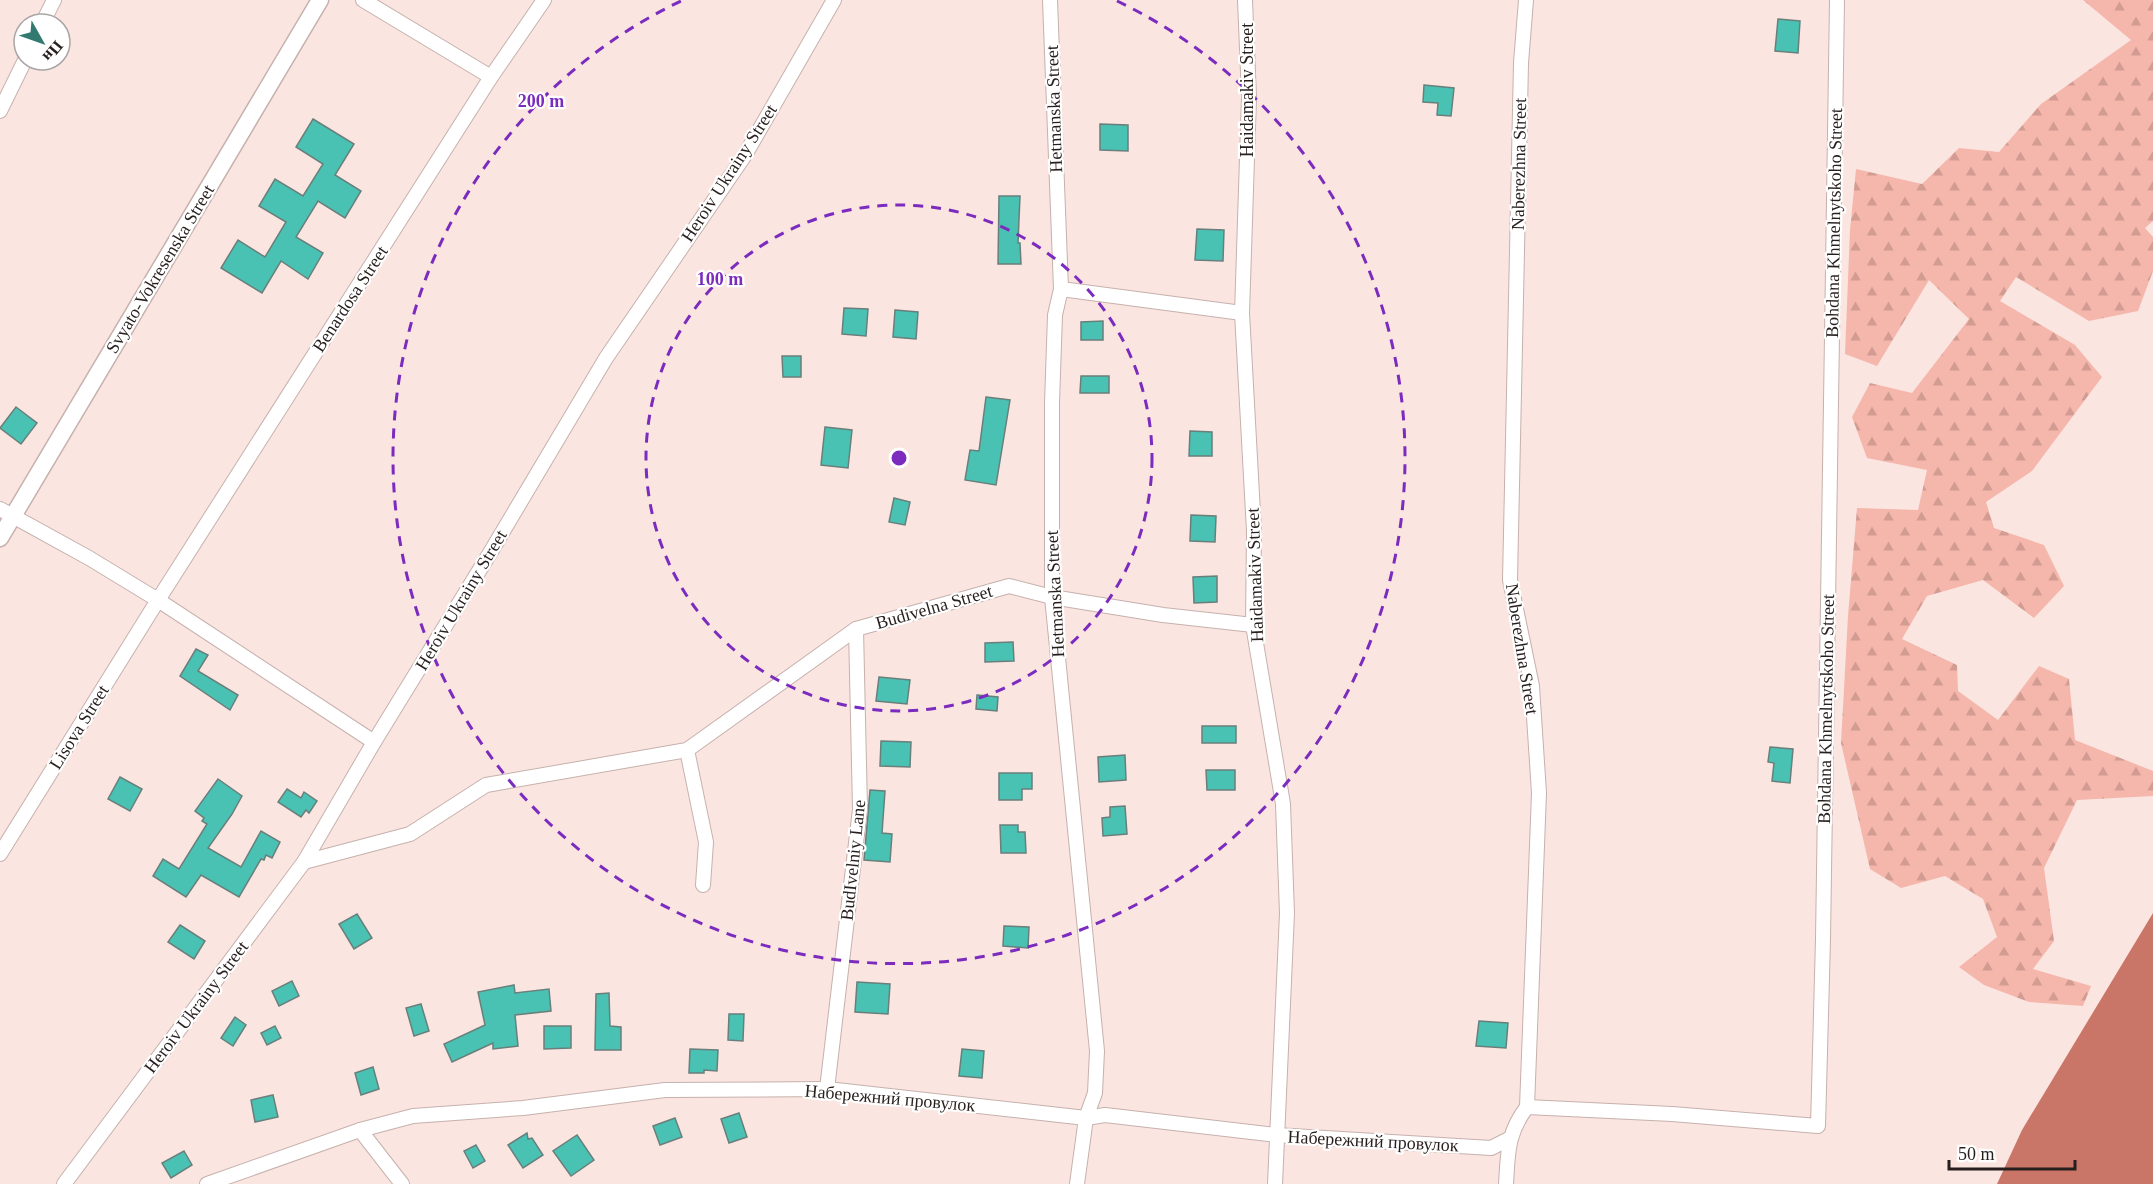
<svg xmlns="http://www.w3.org/2000/svg" width="2153" height="1184" font-family="Georgia,serif">
	<style>
		.forest { fill: url(#forest-firs) }
		.water { fill: #c97567 }
		.building { fill: #49c2b3; stroke: #697f7b; stroke-width: 1.5 }
		.lines { fill: none; stroke-linecap: round; stroke-linejoin: round }
		.minor-casing { stroke: #c6b1ad; stroke-width: 16 }
		.tertiary-casing { stroke: #c6b1ad; stroke-width: 19 }
		.minor { stroke: #fff; stroke-width: 14 }
		.tertiary { stroke: #fff; stroke-width: 16 }
		.ring { fill: none; stroke: #7b2cbf; stroke-width: 3; stroke-dasharray: 10 8 }
		.labels { text-anchor: middle; dominant-baseline: central; stroke-width: 4.5; stroke-linejoin: round; paint-order: stroke }
		.street-label { font-size: 18px; fill: #271f1d; stroke: #fff }
		.centre { fill: #7b2cbf; stroke: #fff; stroke-width: 3 }
		.ring-label { font-size: 18px; text-anchor: middle; font-weight: bold; fill: #7b2cbf; stroke: #fff; stroke-width: 4.5; stroke-linejoin: round; paint-order: stroke }
	</style>
	<defs>
		<pattern id="forest-firs" width="22" height="20" patternUnits="userSpaceOnUse" patternTransform="scale(1.5)"><rect width="22" height="20" fill="#f5b6ab"/><path d="M5 1l3.5 6h-7zM16 11l3.5 6h-7z" fill="#d29c93"/></pattern>
	</defs>
	<rect width="100%" height="100%" fill="#fbe5e0"/>
	<!-- forest -->
	<path class="forest" d="M2083,0H2153V221L2145,228L2153,237V271L2138,311L2089,321L2016,277L2000,301L2075,345L2102,377L2032,471L1986,502L1994,528L2044,545L2064,586L2034,618L1983,580L1927,596L1902,639L1957,665L1958,691L1998,720L2039,666L2069,679L2075,740L2153,771V796L2077,800L2044,868L2054,941L2033,969L2091,986L2083,1006L2029,1002L1984,985L1959,967L1997,937L1983,899L1945,876L1901,888L1870,869L1841,743L1848,616L1857,508L1918,510L1927,470L1867,458L1852,417L1870,383L1912,393L1969,319L1929,280L1877,366L1845,354L1850,230L1856,169L1922,184L1959,148L1999,152L2041,104L2131,40Z"/>
	<!-- water -->
	<path class="water" d="M2153,913V1184H1997L2022,1130Z"/>
	<!-- building -->
	<g class="building">
		<path d="M1778,19L1800,21L1798,53L1775,51Z"/>
		<path d="M1424,85L1454,88L1451,116L1437,115L1438,103L1423,102Z"/>
		<path d="M313,119L354,144L335,175L361,191L345,218L318,201L296,237L323,253L308,279L281,261L262,293L221,268L238,240L265,257L286,222L259,206L275,179L303,196L323,164L296,147Z"/>
		<path d="M1100,124L1128,125V151L1100,150Z"/>
		<path d="M999,196H1020L1018,243H1020L1021,264H998Z"/>
		<path d="M1197,229L1224,230L1223,261L1195,260Z"/>
		<path d="M844,308L868,309L866,336L842,334Z"/>
		<path d="M895,310L918,312L916,339L893,337Z"/>
		<path d="M1103,321V340H1081V322Z"/>
		<path d="M782,356H801V377H783Z"/>
		<path d="M1081,376H1109V393H1080Z"/>
		<path d="M986,397L1010,400L996,485L965,480L970,450L979,451Z"/>
		<path d="M16,407L37,423L21,444L0,428Z"/>
		<path d="M825,427L852,430L848,468L821,465Z"/>
		<path d="M1190,431L1212,432V456H1189Z"/>
		<path d="M894,498L910,502L905,525L889,522Z"/>
		<path d="M1191,515L1216,516L1215,542L1190,541Z"/>
		<path d="M1217,576V602L1194,603L1193,577Z"/>
		<path d="M1013,642L1014,661L985,662V643Z"/>
		<path d="M196,649L208,655L198,671L238,695L230,710L180,676Z"/>
		<path d="M879,677L910,680L907,704L876,701Z"/>
		<path d="M977,695L998,697L997,711L976,709Z"/>
		<rect x="1202" y="726" width="34" height="17"/>
		<path d="M881,741L911,742L910,767L880,766Z"/>
		<path d="M1770,747L1793,749L1790,783L1772,781L1774,763L1768,762Z"/>
		<path d="M1125,755L1126,780L1099,782L1098,757Z"/>
		<path d="M1206,770H1235V790H1207Z"/>
		<path d="M999,773H1032V789H1022V800H999Z"/>
		<path d="M120,777L142,789L130,811L108,799Z"/>
		<path d="M218,779L242,796L232,814L208,848L241,867L261,831L280,842L272,858L266,855L264,860L261,859L239,897L201,875L186,897L153,876L163,859L179,869L207,824L202,821L204,818L195,811Z"/>
		<path d="M287,789L301,798L304,792L317,801L309,813L306,810L301,817L278,802Z"/>
		<path d="M870,790L885,791L882,833L892,834L890,862L864,860Z"/>
		<path d="M1125,806L1127,834L1103,836L1102,818L1110,817V807Z"/>
		<path d="M1000,825H1018V832H1025L1026,853H1001Z"/>
		<path d="M357,914L372,938L354,949L339,924Z"/>
		<path d="M180,925L205,941L194,959L168,942Z"/>
		<path d="M1004,926L1029,927L1028,948L1003,946Z"/>
		<path d="M292,981L299,996L279,1006L272,991Z"/>
		<path d="M857,982L890,984L888,1014L855,1012Z"/>
		<path d="M514,985L515,993L549,989L551,1011L515,1015L518,1046L493,1049V1043L452,1062L444,1044L485,1025L478,992Z"/>
		<path d="M609,993L610,1026L621,1027V1050H595L596,994Z"/>
		<path d="M421,1004L429,1031L414,1036L406,1008Z"/>
		<path d="M729,1014H744L743,1041L728,1040Z"/>
		<path d="M235,1017L246,1025L233,1046L221,1038Z"/>
		<path d="M1479,1021L1508,1023L1506,1048L1476,1046Z"/>
		<path d="M275,1026L281,1038L267,1045L261,1033Z"/>
		<path d="M544,1026H571V1048L544,1049Z"/>
		<path d="M690,1049L718,1050L717,1071L704,1070V1073H689Z"/>
		<path d="M962,1049L984,1051L982,1078L959,1076Z"/>
		<path d="M373,1067L379,1089L361,1095L355,1073Z"/>
		<path d="M273,1095L278,1117L255,1122L251,1100Z"/>
		<path d="M739,1113L747,1137L729,1143L721,1119Z"/>
		<path d="M675,1118L682,1137L660,1145L653,1126Z"/>
		<path d="M527,1133L528,1139L532,1138L543,1155L523,1168L508,1145Z"/>
		<path d="M577,1135L594,1160L571,1176L553,1151Z"/>
		<path d="M476,1145L485,1161L473,1168L464,1151Z"/>
		<path d="M184,1151L192,1165L171,1178L162,1163Z"/>
	</g>
	<g class="lines">
		<defs>
			<g id="minor">
				<path d="M363,0L491,77"/>
				<path d="M1050,0L1061,289L1055,315L1052,403V597L1097,1051L1095,1093L1086,1118L1077,1184"/>
				<path d="M1245,0L1249,97L1242,313L1254,531L1253,625L1283,804L1287,913L1275,1184"/>
				<path d="M42,24L54,0"/>
				<path d="M0,111L25,60"/>
				<path d="M1061,289L1242,313"/>
				<path d="M0,509L89,558L158,600L374,742"/>
				<path d="M687,750L706,842L703,885"/>
				<path d="M0,854L158,600L491,77L544,0"/>
				<path d="M304,862L410,834L486,785L687,750L856,629L1009,586L1052,597L1163,615L1253,625"/>
				<path d="M827,1089L860,809L856,629"/>
				<path d="M1527,1107L1672,1114L1818,1126L1823,939L1837,0"/>
				<path d="M360,1130L402,1184"/>
				<path d="M64,1184L304,862L374,742L490,553L606,358L745,155L834,0"/>
				<path d="M207,1184L360,1130L413,1116L523,1108L665,1090L827,1089L1086,1118L1105,1115L1276,1135L1491,1148L1509,1139"/>
				<path d="M1506,1184C1508,1153 1507,1133 1527,1107L1539,793L1532,686L1510,580L1521,63L1526,0"/>
			</g>
			<path id="tertiary" d="M0,538L320,0"/>
		</defs>
		<!-- minor casing -->
		<use href="#minor" class="minor-casing"/>
		<!-- tertiary casing -->
		<use href="#tertiary" class="tertiary-casing"/>
		<!-- minor -->
		<use href="#minor" class="minor"/>
		<!-- tertiary -->
		<use href="#tertiary" class="tertiary"/>
	</g>
	<!-- distance rings -->
	<g class="ring">
		<circle cx="899" cy="458" r="253"/>
		<path d="M1117 1A506 506 0 1 1 681 1"/>
	</g>
	<g class="labels">
		<!-- street labels -->
		<g class="street-label">
			<text transform="translate(1247 90) rotate(-90)">Haidamakiv Street</text>
			<text transform="translate(1054 109) rotate(-92)">Hetmanska Street</text>
			<text transform="translate(1519 164) rotate(-89)">Naberezhna Street</text>
			<text transform="translate(729 173) rotate(-57)">Heroiv Ukrainy Street</text>
			<text transform="translate(1834 223) rotate(-89)">Bohdana Khmelnytskoho Street</text>
			<text transform="translate(160 269) rotate(-59)">Svyato-Vokresenska Street</text>
			<text transform="translate(350 299) rotate(-57)">Benardosa Street</text>
			<text transform="translate(1255 575) rotate(-92)">Haidamakiv Street</text>
			<text transform="translate(1055 594) rotate(-93)">Hetmanska Street</text>
			<text transform="translate(461 600) rotate(-59)">Heroiv Ukrainy Street</text>
			<text transform="translate(934 607) rotate(-16)">Budivelna Street</text>
			<text transform="translate(1522 649) rotate(81)">Naberezhna Street</text>
			<text transform="translate(1826 709) rotate(-89)">Bohdana Khmelnytskoho Street</text>
			<text transform="translate(79 727) rotate(-58)">Lisova Street</text>
			<text transform="translate(853 860) rotate(-84)">BudIvelniy Lane</text>
			<text transform="translate(196 1007) rotate(-53)">Heroiv Ukrainy Street</text>
			<text transform="translate(890 1098) rotate(5)">Набережний провулок</text>
			<text transform="translate(1373 1141) rotate(3)">Набережний провулок</text>
		</g>
	</g>
	<circle cx="899" cy="458" r="9" class="centre"/>
	<g class="ring-label">
		<text x="541" y="107">200 m</text>
		<text x="720" y="285">100 m</text>
	</g>
	<!-- north arrow -->
	<g transform="translate(42 42) rotate(130)"><circle r="28" fill="#ffffff" stroke="#a9a5a5" stroke-width="1.5"/>
	<path d="M0-4.5L10 22L0 15L-10 22Z" fill="#327970"/>
	<text y="-9" font-size="16" font-weight="bold" text-anchor="middle" fill="#271f1d">Пн</text>
	</g>
	<!-- scale -->
	<path d="M1949 1160v9h126v-9" fill="none" stroke="#271f1d" stroke-width="3"/>
	<text x="1958" y="1160" font-size="18" fill="#271f1d" stroke="#ffffff" stroke-width="4.5" paint-order="stroke">50 m</text>
</svg>
